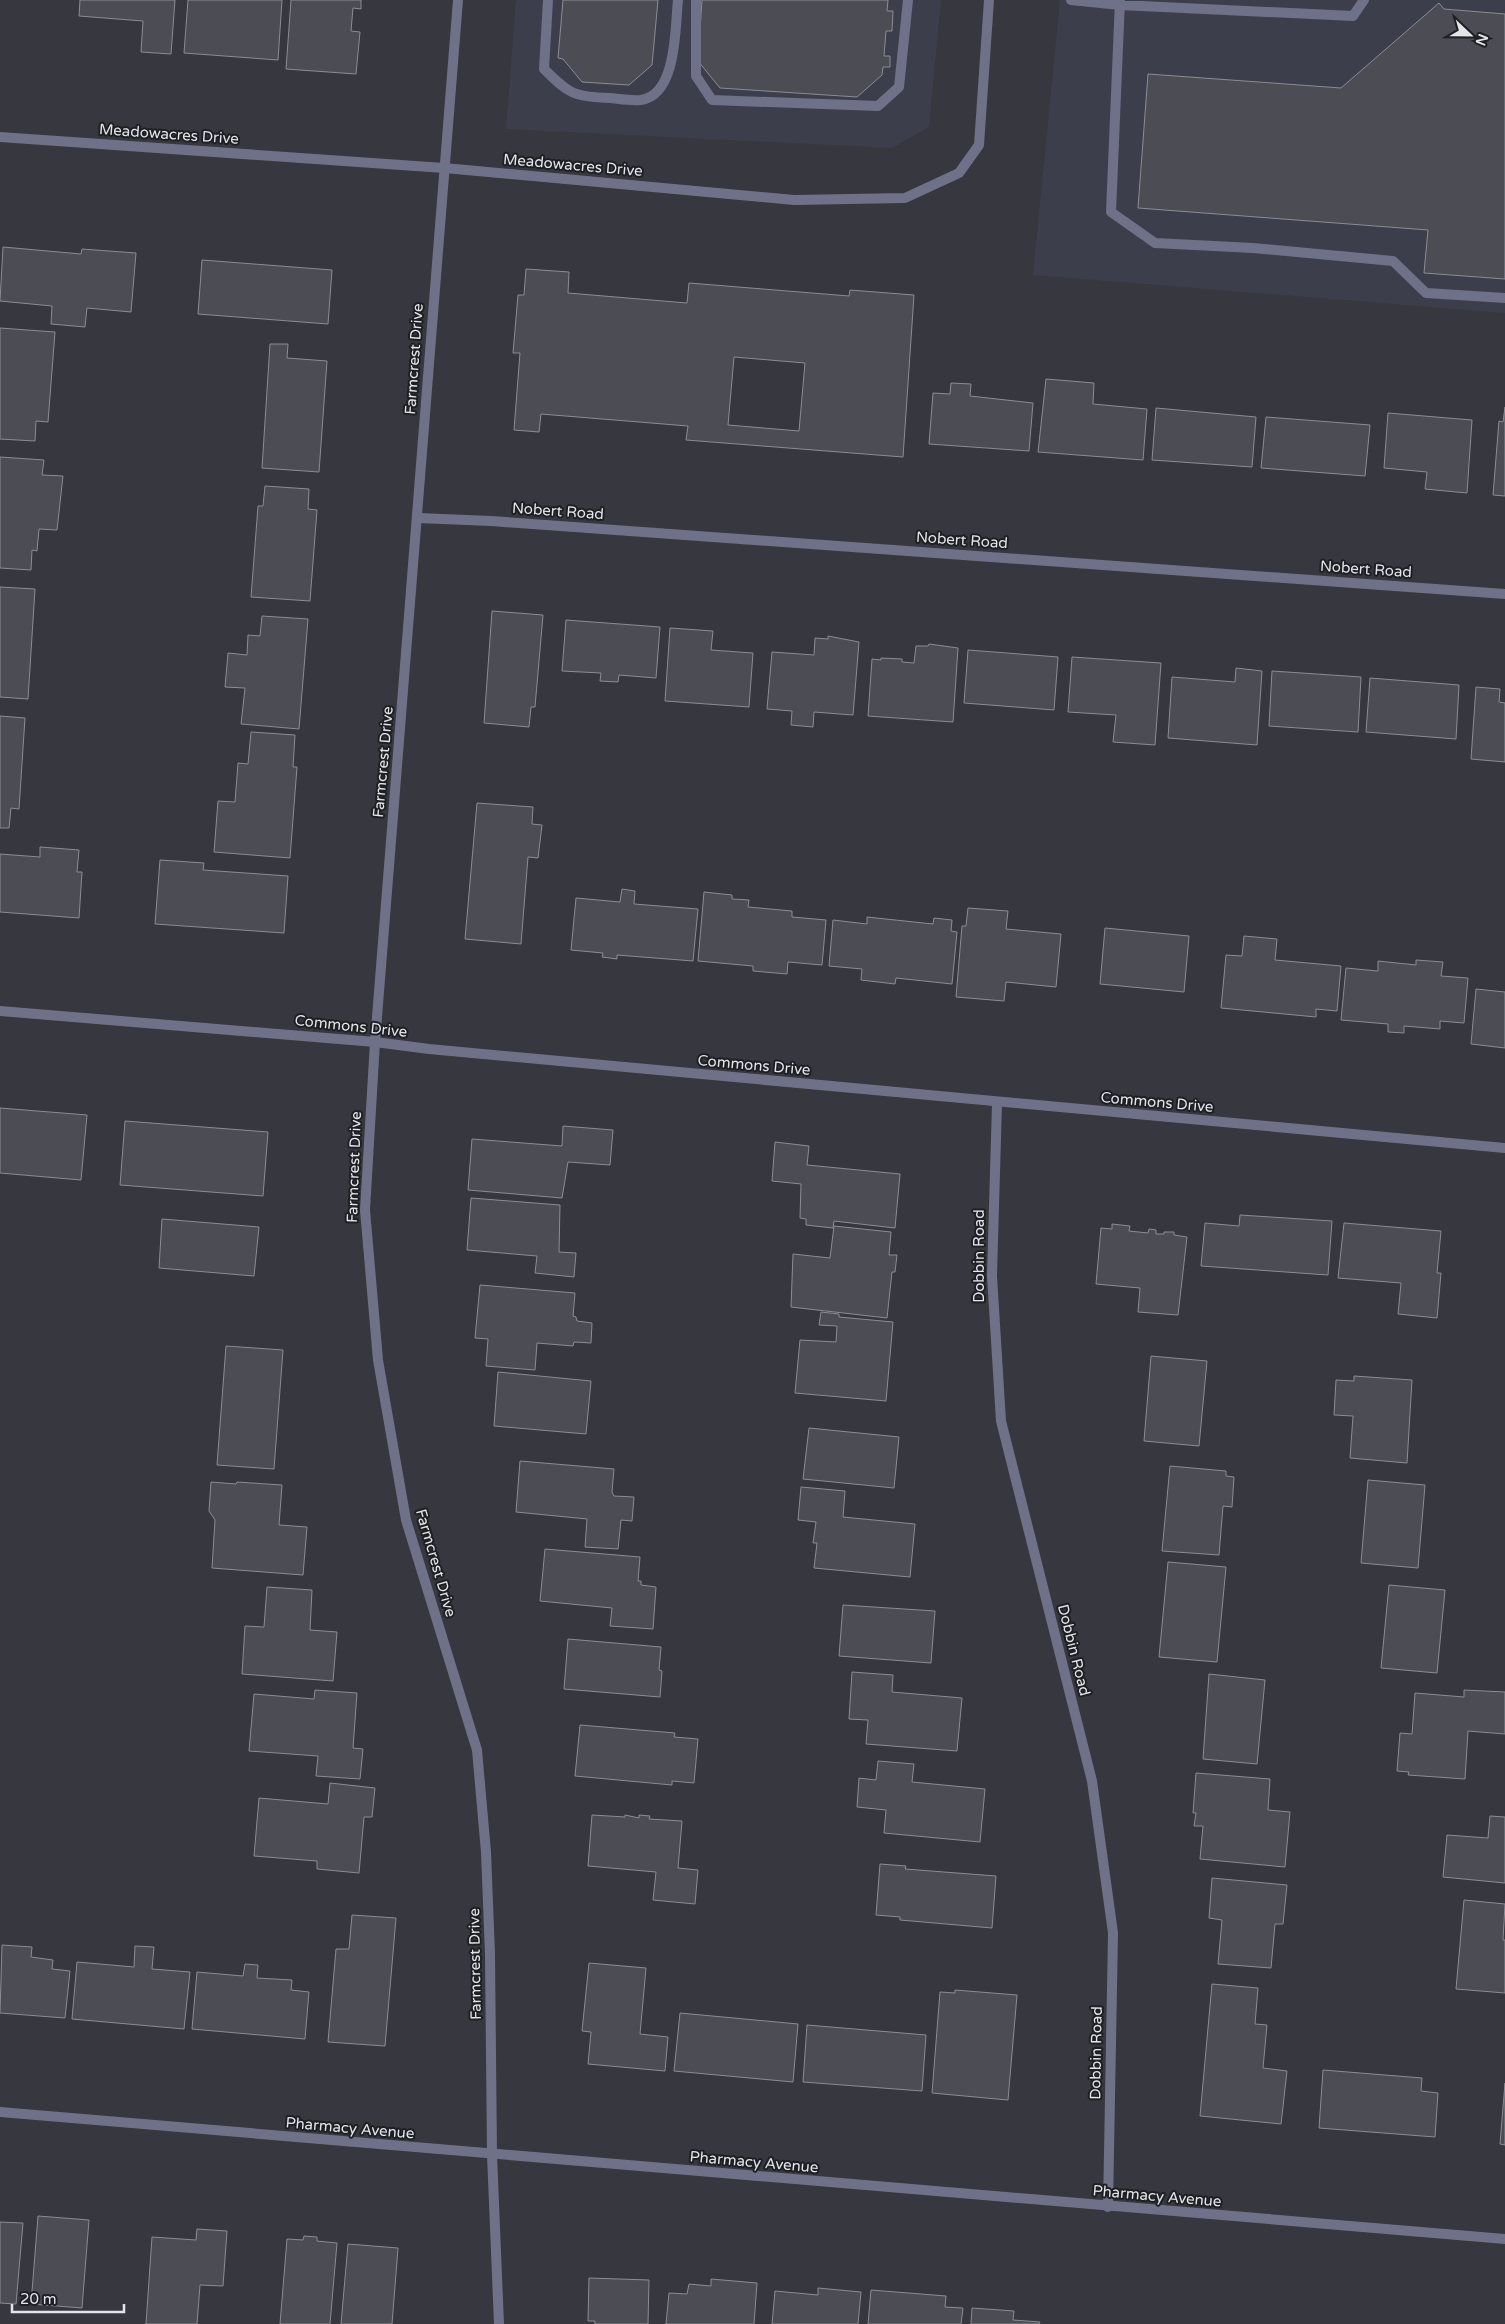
<svg xmlns="http://www.w3.org/2000/svg" width="1505" height="2324" font-family="'Varela Round',sans-serif">
	<style>
		.built { fill: #3d3e4c }
		.building { fill: #4b4c54; stroke: #8b8c95; fill-rule: evenodd }
		.lines { fill: none; stroke-linecap: round; stroke-linejoin: round }
		.lane { stroke: #6f7188; stroke-width: 10 }
		.street { stroke: #6f7188; stroke-width: 10 }
		.labels { text-anchor: middle; dominant-baseline: central; stroke-width: 4; stroke-linejoin: round; paint-order: stroke }
		.street-label { font-size: 15px; fill: #e4e5ea; stroke: #1e1f22 }
	</style>
	<rect width="100%" height="100%" fill="#36373f"/>
	<!-- built -->
	<g class="built">
		<path d="M516,0H941L929,127L892,148L506,129Z"/>
		<path d="M1060,0H1505V313L1033,275Z"/>
	</g>
	<!-- building -->
	<g class="building">
		<path d="M80,0H175L171,54L141,52L143,21L79,16Z"/>
		<path d="M188,0H282L278,60L184,53Z"/>
		<path d="M291,0H361V9L353,8L351,31L360,32L356,74L286,69Z"/>
		<path d="M563,0H658L652,65L629,85L582,82L563,59L558,58Z"/>
		<path d="M702,0H888L887,11H893L892,31H886L884,56H890V67H883L882,75L857,97L720,88L698,61Z"/>
		<path d="M1439,3L1444,9L1505,14V279L1424,273L1428,230L1138,208L1148,74L1341,88Z"/>
		<path d="M3,247L81,254L82,249L136,253L131,312L87,308L85,327L51,324L52,306L0,301Z"/>
		<path d="M202,260L332,270L328,324L198,314Z"/>
		<path d="M526,269L569,272L568,293L687,303L689,283L849,296L850,290L914,295L903,457L686,440L688,426L541,414L539,432L514,430L520,353H513L518,295H524ZM734,357L805,363L799,431L728,425Z"/>
		<path d="M0,328L55,332L48,422L36,421L35,441L0,439Z"/>
		<path d="M270,344H288L287,358L327,361L319,472L262,468Z"/>
		<path d="M1046,379L1094,383L1093,404L1147,409L1143,460L1038,452Z"/>
		<path d="M951,383L971,384L970,396L1033,403L1029,451L929,444L933,393L950,394Z"/>
		<path d="M1505,407V496L1493,495L1499,421L1503,422Z"/>
		<path d="M1156,408L1256,417L1252,467L1152,460Z"/>
		<path d="M1388,413L1472,420L1467,493L1425,489L1427,472L1384,468Z"/>
		<path d="M1266,417L1370,425L1365,476L1261,468Z"/>
		<path d="M0,457L44,460L42,475L63,476L57,530L39,529L37,551L32,550L31,570L0,568Z"/>
		<path d="M265,486L309,489L308,509L317,510L310,601L251,597L258,506H263Z"/>
		<path d="M0,587L35,589L28,699L0,697Z"/>
		<path d="M492,611L543,615L535,707H531L529,727L484,723Z"/>
		<path d="M262,616L308,619L299,729L241,724L245,688L225,687L228,653L247,655L248,635L260,636Z"/>
		<path d="M566,620L660,627L656,678L619,675L618,682L600,681L601,673L562,671Z"/>
		<path d="M670,628L713,631L711,650L753,653L749,707L665,701Z"/>
		<path d="M828,636L859,642L853,715L814,712L813,727L791,725L792,711L767,709L772,652L814,655L815,638L828,639Z"/>
		<path d="M929,644L958,648L953,722L868,716L872,659L881,660V658L902,659V662L914,663L916,646H928Z"/>
		<path d="M968,650L1058,657L1054,710L964,703Z"/>
		<path d="M1072,657L1161,663L1155,745L1113,742L1116,715L1068,712Z"/>
		<path d="M1236,668L1262,671L1257,745L1168,738L1172,677L1235,682Z"/>
		<path d="M1272,671L1361,677L1358,732L1269,726Z"/>
		<path d="M1370,678L1459,685L1456,739L1366,732Z"/>
		<path d="M1476,687L1500,689L1499,702L1505,703V762L1471,759Z"/>
		<path d="M0,716L25,718L19,809L11,808L9,828H0Z"/>
		<path d="M251,732L295,735L293,767H297L290,858L214,852L218,801L235,802L238,763L248,764Z"/>
		<path d="M477,803L533,807L532,824L542,825L538,858L528,857L521,944L465,939Z"/>
		<path d="M40,847L79,850L77,872H82L79,918L0,912V854L40,857Z"/>
		<path d="M160,860L204,863L203,870L288,876L284,933L155,924Z"/>
		<path d="M622,889L635,891L634,904L698,909L693,961L617,955V959L602,957L603,953L571,950L576,898L620,902Z"/>
		<path d="M704,892L732,895V899L749,900L748,907L792,911V917L826,920L822,965L788,962L787,974L753,971V966L698,961Z"/>
		<path d="M968,908L1008,911L1006,929L1061,934L1056,987L1006,982L1004,1001L956,997L962,926H966Z"/>
		<path d="M867,917L933,924L934,918L952,920L951,931L957,932L952,984L896,978L895,984L861,980L862,969L829,966L833,920L867,924Z"/>
		<path d="M1105,928L1189,936L1184,992L1100,984Z"/>
		<path d="M1244,936L1277,939L1275,960L1341,966L1337,1011L1316,1009V1017L1221,1008L1226,955L1242,956Z"/>
		<path d="M1416,960L1443,962L1441,976L1468,978L1464,1023L1440,1021V1029L1404,1026V1033L1388,1032V1024L1341,1020L1346,968L1378,971V961L1416,965Z"/>
		<path d="M1476,989L1505,992V1048L1471,1044Z"/>
		<path d="M0,1108L87,1115L81,1180L0,1173Z"/>
		<path d="M125,1121L268,1132L263,1196L120,1185Z"/>
		<path d="M563,1126L613,1130L610,1165L568,1162L562,1198L468,1190L472,1139L562,1146Z"/>
		<path d="M775,1142L809,1146L807,1165L900,1174L895,1228L834,1221L833,1228L806,1225V1219L800,1218L801,1184L772,1181Z"/>
		<path d="M471,1198L560,1205L559,1252L576,1253L574,1277L535,1273L537,1256L467,1250Z"/>
		<path d="M1240,1215L1332,1221L1328,1275L1201,1266L1205,1223L1239,1226Z"/>
		<path d="M162,1219L259,1227L254,1276L159,1268Z"/>
		<path d="M1344,1223L1441,1231L1437,1273H1441L1437,1318L1398,1314L1401,1283L1338,1278Z"/>
		<path d="M1112,1224L1130,1226L1129,1231L1148,1233L1149,1229L1156,1230V1234H1164V1232H1174V1235L1187,1237L1178,1315L1138,1312L1140,1288L1096,1284L1101,1228L1112,1229Z"/>
		<path d="M834,1226L891,1232L889,1255H897L895,1272H892L887,1318L791,1307L793,1254L830,1258Z"/>
		<path d="M480,1285L575,1293L573,1316L576,1317L577,1321L592,1323L591,1343L574,1342L573,1346L537,1343L535,1370L486,1366L488,1339L475,1338Z"/>
		<path d="M821,1312L839,1314V1317L893,1322L886,1401L795,1393L800,1340L836,1342L837,1326L819,1325Z"/>
		<path d="M226,1346L283,1350L274,1469L217,1465Z"/>
		<path d="M1151,1356L1207,1361L1199,1446L1144,1441Z"/>
		<path d="M498,1372L591,1381L586,1434L494,1426Z"/>
		<path d="M1354,1376L1412,1380L1407,1463L1350,1458L1353,1416L1334,1415L1336,1380L1354,1381Z"/>
		<path d="M809,1428L899,1437L894,1488L803,1479Z"/>
		<path d="M520,1461L614,1469L612,1492L614,1496L634,1497L632,1521L621,1520L618,1549L585,1547L587,1519L516,1512Z"/>
		<path d="M1170,1466L1226,1471V1476L1234,1477L1232,1507L1223,1506L1219,1555L1162,1551Z"/>
		<path d="M1368,1480L1425,1485L1418,1568L1361,1563Z"/>
		<path d="M211,1482L236,1484L237,1482L282,1485L279,1525L307,1527L303,1575L212,1568L215,1520L209,1511Z"/>
		<path d="M801,1487L845,1491L843,1517L915,1524L910,1577L814,1568L817,1543H813L816,1522L798,1520Z"/>
		<path d="M545,1549L640,1557L638,1581H641V1585L656,1587L653,1629L610,1626L612,1608L540,1601Z"/>
		<path d="M1168,1562L1226,1567L1217,1662L1159,1657Z"/>
		<path d="M1389,1585L1445,1590L1437,1673L1381,1668Z"/>
		<path d="M267,1587L312,1590L310,1630L337,1632L333,1681L242,1674L245,1626L264,1627Z"/>
		<path d="M843,1605L935,1611L931,1663L839,1656Z"/>
		<path d="M568,1639L661,1647L659,1670L662,1671L660,1697L564,1689Z"/>
		<path d="M852,1672L893,1675L892,1692L962,1698L957,1751L866,1744L868,1720L849,1719Z"/>
		<path d="M1209,1674L1265,1680L1257,1764L1203,1759Z"/>
		<path d="M315,1690L357,1693L353,1748L363,1749L360,1779L316,1776L318,1756L249,1751L254,1694L314,1699Z"/>
		<path d="M1464,1690L1505,1692V1734L1468,1731L1465,1779L1408,1775L1409,1772L1397,1771L1400,1733L1412,1734L1415,1693L1464,1697Z"/>
		<path d="M580,1725L675,1733L674,1737L698,1739L694,1783L672,1781V1785L575,1776Z"/>
		<path d="M878,1761L914,1764L912,1782L985,1789L980,1842L884,1833L886,1810L857,1807L859,1778L876,1780Z"/>
		<path d="M1196,1773L1270,1779L1268,1810L1290,1812L1285,1867L1200,1859L1203,1826H1194L1196,1813H1193Z"/>
		<path d="M330,1783L375,1788L372,1817H364L359,1873L317,1869V1861L254,1856L259,1798L328,1804Z"/>
		<path d="M592,1815L625,1817V1815L639,1818V1815L650,1816L649,1819L682,1821L678,1868L698,1870L695,1904L653,1900L656,1872L588,1866Z"/>
		<path d="M1490,1816L1505,1817V1883L1443,1877L1447,1835L1488,1838Z"/>
		<path d="M880,1864L906,1866L905,1869L996,1876L992,1928L900,1920V1917L876,1915Z"/>
		<path d="M1212,1878L1287,1885L1283,1924H1275L1271,1968L1218,1964L1222,1920L1209,1918Z"/>
		<path d="M1464,1900L1505,1904L1503,1940H1505V1993L1456,1989Z"/>
		<path d="M352,1915L396,1918L385,2046L328,2042L336,1949H349Z"/>
		<path d="M2,1945L32,1947L31,1957L53,1960L52,1969L70,1971L65,2018L0,2013Z"/>
		<path d="M135,1946L154,1947L152,1969L190,1972L184,2029L72,2019L77,1962L134,1967Z"/>
		<path d="M589,1963L646,1968L640,2034L668,2037L665,2071L588,2064L591,2032L582,2031Z"/>
		<path d="M245,1964L258,1965L257,1978L292,1980L291,1990L309,1992L305,2039L192,2029L197,1972L243,1976Z"/>
		<path d="M1212,1984L1258,1988L1255,2024L1267,2025L1263,2068L1287,2071L1281,2124L1200,2116Z"/>
		<path d="M955,1990L1017,1995L1008,2100L932,2093L940,1992L955,1993Z"/>
		<path d="M680,2013L798,2024L793,2082L674,2071Z"/>
		<path d="M807,2025L926,2035L922,2091L803,2082Z"/>
		<path d="M1323,2070L1422,2078L1421,2091L1438,2093L1435,2137L1319,2128Z"/>
		<path d="M1505,2083V2145L1500,2144Z"/>
		<path d="M38,2216L89,2220L82,2308L31,2304Z"/>
		<path d="M0,2222L23,2223L16,2304L0,2303Z"/>
		<path d="M197,2229L227,2231L223,2286L200,2285L197,2324H146L152,2237L196,2240Z"/>
		<path d="M304,2236L317,2237V2241L337,2243L330,2324H280L287,2239L303,2240Z"/>
		<path d="M348,2244L398,2248L392,2324H341Z"/>
		<path d="M589,2278L649,2280L648,2324H595V2321H588Z"/>
		<path d="M711,2279L757,2283L754,2324H666L669,2293L687,2294L689,2284L711,2286Z"/>
		<path d="M818,2288L861,2292L858,2324H772L775,2291L818,2295Z"/>
		<path d="M871,2290L946,2296L945,2307L963,2308L961,2324H868Z"/>
		<path d="M972,2308L1014,2311L1013,2320L1040,2322L1039,2324H971Z"/>
	</g>
	<g class="lines">
		<!-- lane -->
		<g class="lane">
			<path d="M548,0L544,69C569,94 574,97 610,98C620,99 631,101 641,100C677,95 675,28 678,0"/>
			<path d="M696,0V76L712,100L878,106L899,87L908,0"/>
			<path d="M1071,0L1120,5L1353,16L1364,0"/>
			<path d="M1120,0L1111,212L1155,243L1253,248L1393,261L1426,293L1505,298"/>
		</g>
		<!-- street -->
		<g class="street">
			<path d="M458,0L375,1042L365,1210L378,1360L406,1520L477,1750L486,1852L490,1954L492,2155L499,2324"/>
			<path d="M0,137L444,168L794,200L905,198L959,173L979,145L989,0"/>
			<path d="M418,518L491,521L1505,594"/>
			<path d="M0,1011L375,1042L429,1049L1505,1148"/>
			<path d="M997,1103L992,1276L1001,1421L1092,1781L1113,1933L1108,2207"/>
			<path d="M0,2112L1505,2239"/>
		</g>
	</g>
	<g class="labels">
		<!-- street labels -->
		<g class="street-label">
			<text transform="translate(169 134) rotate(4)">Meadowacres Drive</text>
			<text transform="translate(573 165) rotate(5)">Meadowacres Drive</text>
			<text transform="translate(414 359) rotate(-86)">Farmcrest Drive</text>
			<text transform="translate(558 511) rotate(4)">Nobert Road</text>
			<text transform="translate(962 540) rotate(4)">Nobert Road</text>
			<text transform="translate(1366 569) rotate(4)">Nobert Road</text>
			<text transform="translate(383 762) rotate(-85)">Farmcrest Drive</text>
			<text transform="translate(351 1026) rotate(6)">Commons Drive</text>
			<text transform="translate(754 1065) rotate(5)">Commons Drive</text>
			<text transform="translate(1157 1102) rotate(5)">Commons Drive</text>
			<text transform="translate(354 1167) rotate(-88)">Farmcrest Drive</text>
			<text transform="translate(979 1256) rotate(-90)">Dobbin Road</text>
			<text transform="translate(436 1563) rotate(74)">Farmcrest Drive</text>
			<text transform="translate(1074 1650) rotate(76)">Dobbin Road</text>
			<text transform="translate(475 1964) rotate(-91)">Farmcrest Drive</text>
			<text transform="translate(1096 2053) rotate(-89)">Dobbin Road</text>
			<text transform="translate(350 2128) rotate(5)">Pharmacy Avenue</text>
			<text transform="translate(754 2162) rotate(5)">Pharmacy Avenue</text>
			<text transform="translate(1157 2196) rotate(5)">Pharmacy Avenue</text>
		</g>
	</g>
	<!-- north arrow -->
	<g transform="translate(1470 35) rotate(112)" stroke="#1e1f22" stroke-width="4" paint-order="stroke">
	<path d="M0-4L9 19L0 12L-9 19Z" fill="#e4e5ea"/>
	<text y="-8" font-size="14" font-weight="bold" text-anchor="middle" fill="#e4e5ea">N</text>
	</g>
	<!-- scale -->
	<path d="M12 2304v8h112v-8" fill="none" stroke="#e4e5ea" stroke-width="2.5"/>
	<text x="20" y="2304" font-size="15" fill="#e4e5ea" stroke="#1e1f22" stroke-width="4" paint-order="stroke">20 m</text>
</svg>
